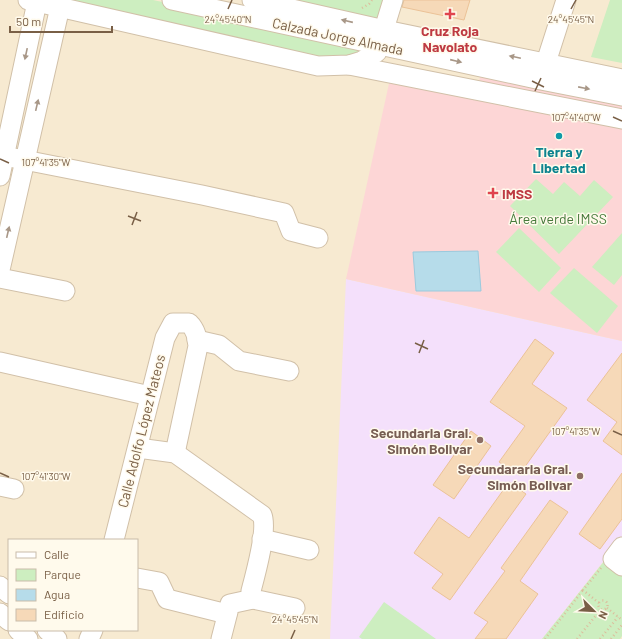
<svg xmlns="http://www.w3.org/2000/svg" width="622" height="639" font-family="Barlow,sans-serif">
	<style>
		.residential { fill: #f7ead1; fill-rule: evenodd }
		.education { fill: #f4e0fb }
		.medical { fill: #fdd6d6 }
		.green { fill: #cdeec0 }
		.water { fill: #b6dcea; stroke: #9bcadd }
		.building { fill: #f6d9b8; stroke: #ebc297 }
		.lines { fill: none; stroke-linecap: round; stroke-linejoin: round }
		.minor-casing { stroke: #d1c0a8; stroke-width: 21 }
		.path { stroke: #dcbc9b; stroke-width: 2.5; stroke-dasharray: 1 3; stroke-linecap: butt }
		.minor { stroke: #fff; stroke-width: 19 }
		.oneway { fill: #a89787 }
		.ticks { fill: none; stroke: #795f46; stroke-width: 1.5 }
		.health-dot { fill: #e0444e; stroke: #fffaec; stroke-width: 1.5 }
		.culture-dot { fill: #0f9aa8; stroke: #fffaec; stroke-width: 1.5 }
		.education-dot { fill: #8d6e63; stroke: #fffaec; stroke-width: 1.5 }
		.labels { text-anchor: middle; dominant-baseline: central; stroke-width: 3; stroke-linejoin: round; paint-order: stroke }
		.health-label { font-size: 14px; font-weight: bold; fill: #be3a42; stroke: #fffaec }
		.street-label { font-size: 14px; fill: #795f46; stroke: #fffaec }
		.culture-label { font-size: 14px; font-weight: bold; fill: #0d838f; stroke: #fffaec }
		.park-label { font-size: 14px; fill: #467a3b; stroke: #fffaec }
		.education-label { font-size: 14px; font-weight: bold; fill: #785e54; stroke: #fffaec; text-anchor: end }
		.ticks-label { font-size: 10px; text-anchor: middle; fill: #795f46; stroke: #fffaec; stroke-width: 3; stroke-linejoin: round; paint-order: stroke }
	</style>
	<rect width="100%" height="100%" fill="#fef7e4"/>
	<!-- residential -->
	<path class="residential" d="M0,0H622V639H0ZM9,540H137V630H9Z"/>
	<!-- education -->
	<path class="education" d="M346,279L622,341V538L542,639H330Z"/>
	<!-- medical -->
	<path class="medical" d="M480,77L622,106V341L346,279L390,79L476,96Z"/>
	<!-- green -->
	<g class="green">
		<path d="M62,0H153L365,45C359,60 336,57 321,59Z"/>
		<path d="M281,0H385L377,23Z"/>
		<path d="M610,0H622V63L591,57Z"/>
		<path d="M536,179L553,194L564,182L580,196L594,180L613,197L559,254L510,206Z"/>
		<path d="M519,228L561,268L539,292L496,252Z"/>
		<path d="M622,233V275L614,285L592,267Z"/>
		<path d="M574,268L618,306L597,333L550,293Z"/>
		<path d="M605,560L622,573V636L620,639H542Z"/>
		<path d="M384,602L436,639H362L359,637Z"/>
	</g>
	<!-- water -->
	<path class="water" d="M478,251L481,291H416L413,252Z"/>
	<!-- building -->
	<g class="building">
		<path d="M404,0H470L464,20L402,7Z"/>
		<path d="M535,339L554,353L532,384L567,408L519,475L499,462L525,426L490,402Z"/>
		<path d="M622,353V455L603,441L617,422L587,400Z"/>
		<path d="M471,431L491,446L454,499L433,485Z"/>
		<path d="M622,473V519L600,549L579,534Z"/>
		<path d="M509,482L526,494L450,600L432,588L443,574L414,553L439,517L469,538Z"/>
		<path d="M550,500L568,512L520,581L538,594L506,639H475L488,622L474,613L505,571L501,568Z"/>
	</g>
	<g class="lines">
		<defs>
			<g id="minor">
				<path d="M28,0L318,66L349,65L362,61L377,52L393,0"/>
				<path d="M172,0L541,80L622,96"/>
				<path d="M252,0L385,30L622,79"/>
				<path d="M349,65L622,119"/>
				<path d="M542,75L566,0"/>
				<path d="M4,156L202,195L284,213L291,231L318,238"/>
				<path d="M0,176L37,2L36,0"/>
				<path d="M0,270L60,7L56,0"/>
				<path d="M0,278L65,291"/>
				<path d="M197,340L219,345L239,361L289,371"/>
				<path d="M0,362L150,396"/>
				<path d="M138,448L175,453L262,515C268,529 255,576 251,591L253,599L295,608"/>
				<path d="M0,486L14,489"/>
				<path d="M262,539L309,550"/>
				<path d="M114,540L165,338L173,323H189C196,330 197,337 198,346L175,453"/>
				<path d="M622,547L613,559L622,566"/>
				<path d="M137,578L159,582L167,599L227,614"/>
				<path d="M0,586L9,594"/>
				<path d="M0,613L9,621"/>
				<path d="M18,630L28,639"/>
				<path d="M47,630L57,639"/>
				<path d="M89,639L93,630"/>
				<path d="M221,639L230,604L253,599"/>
			</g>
		</defs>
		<!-- minor casing -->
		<use href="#minor" class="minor-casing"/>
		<!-- path -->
		<g class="path">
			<path d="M362,8L369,4L372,0"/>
			<circle cx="603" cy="605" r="4.5"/>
			<path d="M599,603L583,590L601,568"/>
			<path d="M607,608L622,620"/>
			<path d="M545,639L583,590"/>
			<path d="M577,639L601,609"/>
			<path d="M600,639L618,617"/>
			<path d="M611,639L622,625"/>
		</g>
		<!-- minor -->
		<use href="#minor" class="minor"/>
	</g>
	<!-- one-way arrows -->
	<defs><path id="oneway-solid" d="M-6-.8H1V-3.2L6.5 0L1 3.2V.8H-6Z"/></defs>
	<g class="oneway">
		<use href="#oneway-solid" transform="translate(347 21) rotate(-167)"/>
		<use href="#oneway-solid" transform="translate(26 54) rotate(102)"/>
		<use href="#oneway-solid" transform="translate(515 57) rotate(-168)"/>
		<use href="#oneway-solid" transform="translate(456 61) rotate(13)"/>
		<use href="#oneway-solid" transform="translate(584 88) rotate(11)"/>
		<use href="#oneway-solid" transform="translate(37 105) rotate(-77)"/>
		<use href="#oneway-solid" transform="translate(8 232) rotate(-77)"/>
	</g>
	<!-- ticks -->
	<path class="ticks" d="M228,9L232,0M571,9L576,0M532,81L544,87M535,91L541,78M613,117L622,121M0,159L9,163M128,216L141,221M132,225L137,212M415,343L428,349M419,353L424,340M613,431L622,435M0,473L9,477M291,639L295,630"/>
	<!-- markers -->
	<g class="health-dot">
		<path d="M448 8h4v4h4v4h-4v4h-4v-4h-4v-4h4z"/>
		<path d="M491 187h4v4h4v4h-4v4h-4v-4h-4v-4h4z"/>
	</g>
	<circle class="culture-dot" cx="559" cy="136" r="4"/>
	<g class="education-dot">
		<circle cx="480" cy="440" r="4"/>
		<circle cx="580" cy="476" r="4"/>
	</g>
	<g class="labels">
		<!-- health labels -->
		<g class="health-label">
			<text x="450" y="30">Cruz Roja<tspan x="450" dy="16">Navolato</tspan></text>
			<text x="502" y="193" text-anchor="start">IMSS</text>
		</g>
		<!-- street labels -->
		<g class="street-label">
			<text transform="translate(338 36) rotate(12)">Calzada Jorge Almada</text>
			<text transform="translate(141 431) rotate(-76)">Calle Adolfo López Mateos</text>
		</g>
		<!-- culture labels -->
		<g class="culture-label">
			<text x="559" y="151">Tierra y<tspan x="559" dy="16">Libertad</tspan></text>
		</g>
		<!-- park labels -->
		<g class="park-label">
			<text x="558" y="218">Área verde IMSS</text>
		</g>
		<!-- education labels -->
		<g class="education-label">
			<text x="472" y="432">Secundaria Gral.<tspan x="472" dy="16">Simón Bolivar</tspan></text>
			<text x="572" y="468">Secundararia Gral.<tspan x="572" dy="16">Simón Bolivar</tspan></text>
		</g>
	</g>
	<g class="ticks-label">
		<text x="228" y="23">24°45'40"N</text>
		<text x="571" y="23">24°45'45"N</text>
		<text x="576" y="121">107°41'40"W</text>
		<text x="46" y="166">107°41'35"W</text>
		<text x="576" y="435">107°41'35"W</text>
		<text x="46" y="480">107°41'30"W</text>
		<text x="295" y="623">24°45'45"N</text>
	</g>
	<!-- legend -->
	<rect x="8" y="539" width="130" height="92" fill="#fffaec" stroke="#c9bcaa"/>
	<rect x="16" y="552" width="20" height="6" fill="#ffffff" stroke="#c9bcaa"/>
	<text x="44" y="559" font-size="12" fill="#795f46">Calle</text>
	<rect x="16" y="569" width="20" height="12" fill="#cdeec0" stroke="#c9bcaa"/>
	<text x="44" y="579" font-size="12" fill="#795f46">Parque</text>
	<rect x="16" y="589" width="20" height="12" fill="#b6dcea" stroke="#c9bcaa"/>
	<text x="44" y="599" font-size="12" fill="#795f46">Agua</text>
	<rect x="16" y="609" width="20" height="12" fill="#f6d9b8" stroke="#c9bcaa"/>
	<text x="44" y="619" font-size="12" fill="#795f46">Edificio</text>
	<!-- north arrow -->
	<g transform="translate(594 611) rotate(114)" stroke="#fffaec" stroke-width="3" paint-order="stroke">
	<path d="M0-3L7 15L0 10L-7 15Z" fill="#795f46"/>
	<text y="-6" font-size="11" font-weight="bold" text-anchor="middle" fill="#795f46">N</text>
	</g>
	<!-- scale -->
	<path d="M10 26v6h102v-6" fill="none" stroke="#795f46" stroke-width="2"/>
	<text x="16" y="26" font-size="12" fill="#795f46" stroke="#fffaec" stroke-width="3" paint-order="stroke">50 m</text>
</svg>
